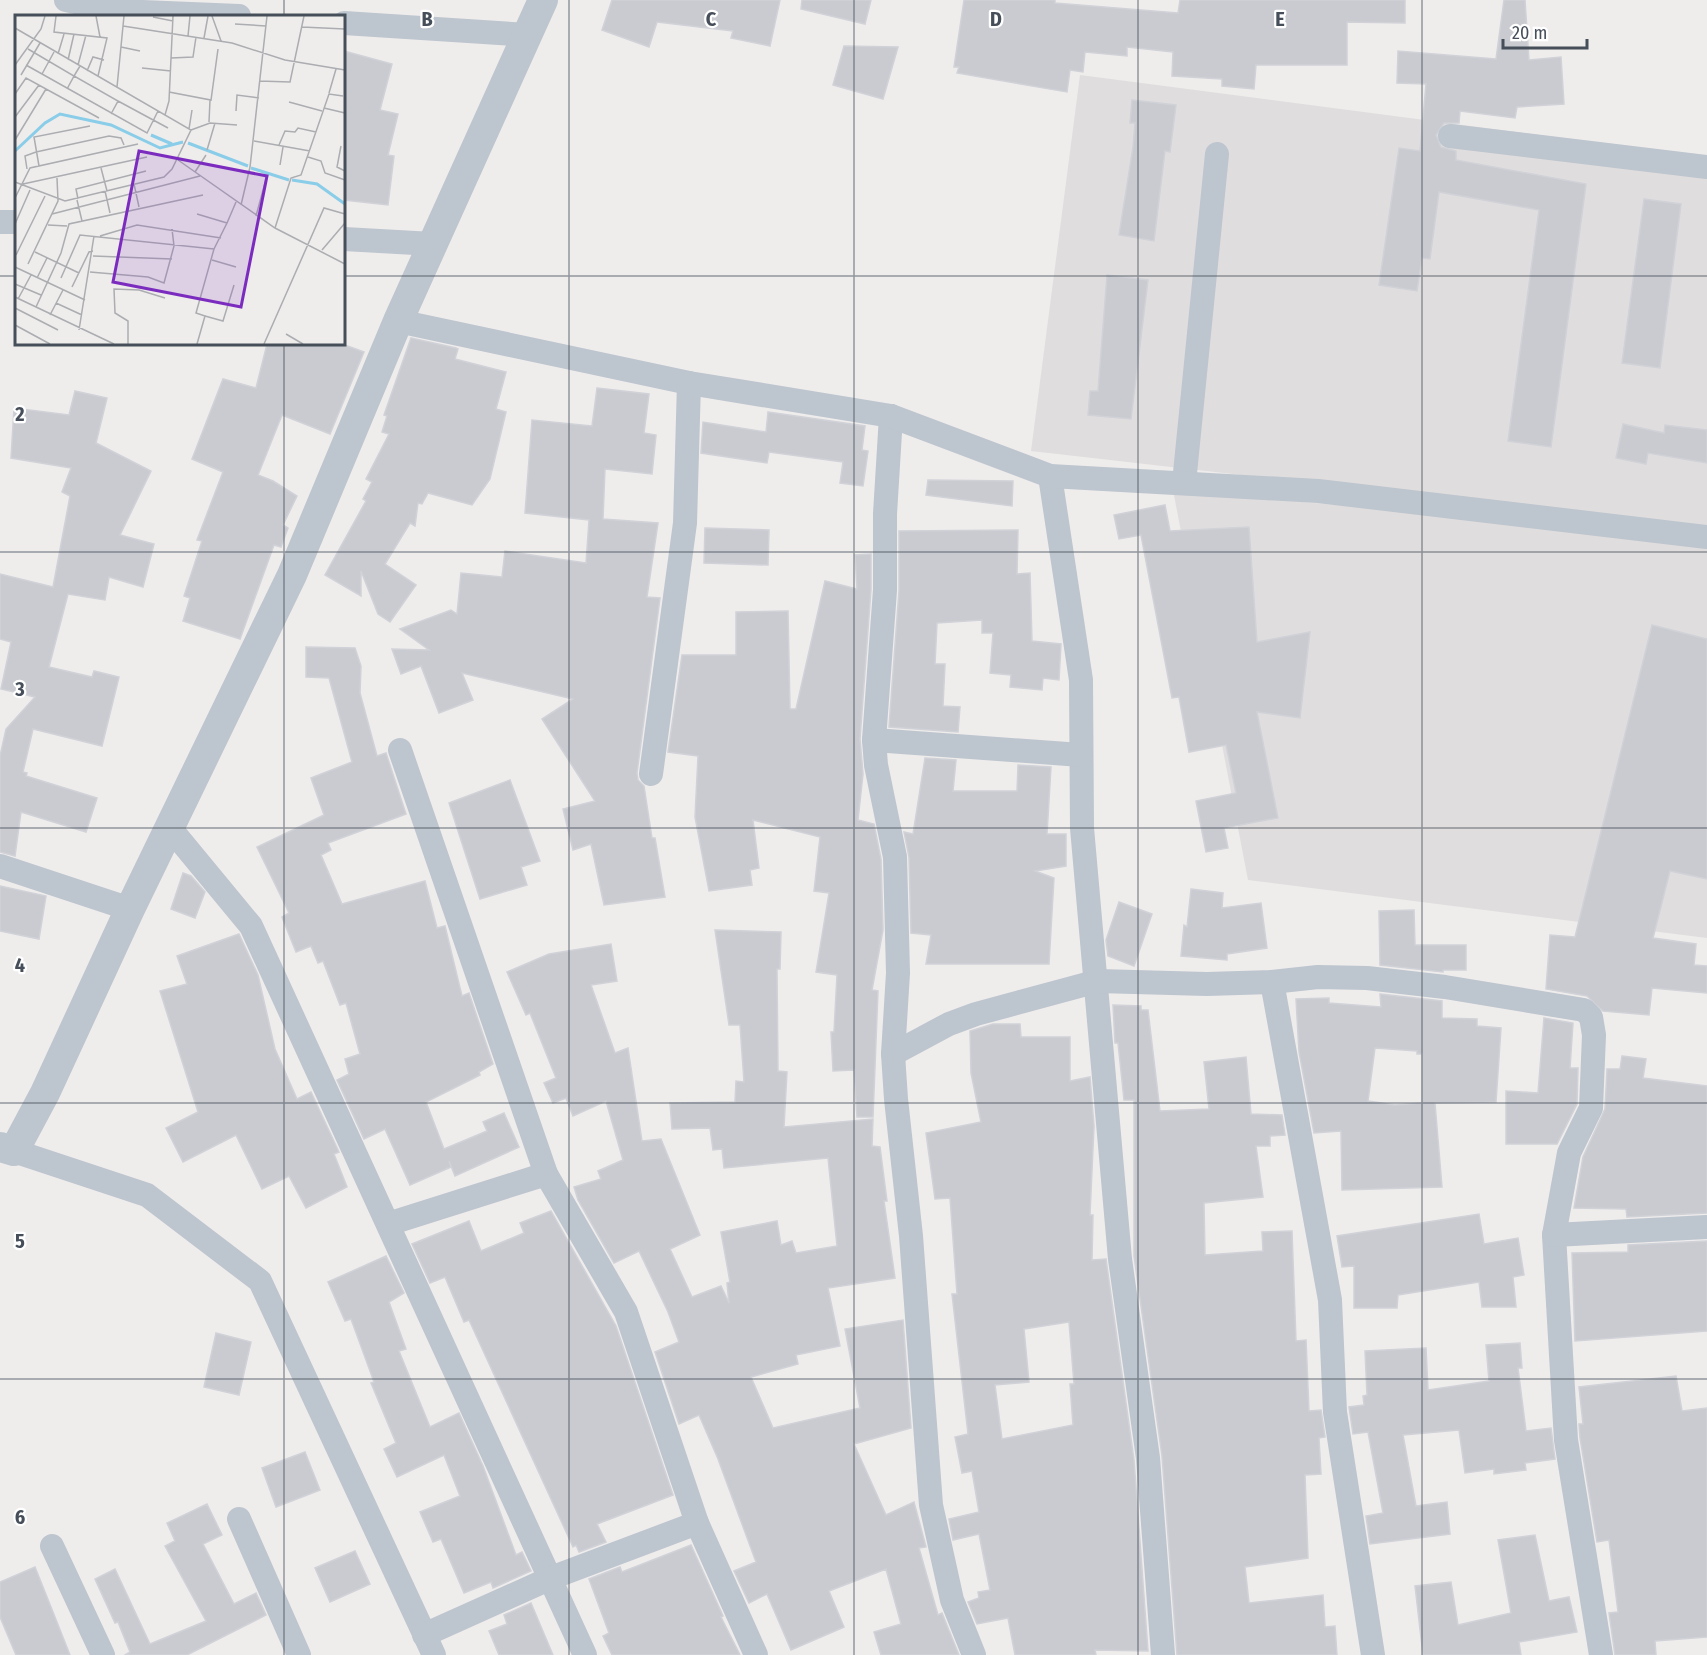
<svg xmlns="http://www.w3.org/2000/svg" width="1707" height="1655" font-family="'Fira Sans Condensed',sans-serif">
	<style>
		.education { fill: #e0ddde }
		.building { fill: #c9cbd1; stroke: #d0d2d8; stroke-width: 1.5; fill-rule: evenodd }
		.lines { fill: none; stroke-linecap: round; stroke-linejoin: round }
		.minor { stroke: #bdc5ce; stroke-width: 24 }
		.tertiary { stroke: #bdc5ce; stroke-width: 30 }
		.grid { fill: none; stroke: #454e59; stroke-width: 1.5; stroke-opacity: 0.55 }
		.inset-river { fill: none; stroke: #89cde8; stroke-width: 3 }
		.inset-road { fill: none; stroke: #abadb1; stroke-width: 1.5 }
		.view { fill: #7b2cbf; fill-opacity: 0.15; stroke: #7b2cbf; stroke-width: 3 }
		.inset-edge { fill: none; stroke: #454e59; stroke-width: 3 }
		.grid-label { font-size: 20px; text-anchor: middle; font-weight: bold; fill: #454e59; stroke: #fff; stroke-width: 4.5; stroke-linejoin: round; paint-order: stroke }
	</style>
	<rect width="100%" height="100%" fill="#efecec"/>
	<!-- education -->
	<g class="education">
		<path d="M1080,75L1707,157V528L1031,451Z"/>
		<path d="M1173,490L1707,539V938L1248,880Z"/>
	</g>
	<!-- building -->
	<g class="building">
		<path d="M612,0H780L770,46L731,38L733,31L657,22L649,47L602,30Z"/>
		<path d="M802,0H871L865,24L801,9Z"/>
		<path d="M964,0H1055V3L1178,13L1180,0H1405V23L1347,22V65H1256L1254,89L1222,86V79L1172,76L1173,52L1127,47V56L1085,52L1083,72L1070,70L1067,92L957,73L959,67H954Z"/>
		<path d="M1504,0H1525L1529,60L1561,57L1564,104L1517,107L1515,118L1460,111L1459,123H1444L1436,135L1441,147L1456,151V160L1586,184L1551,447L1508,441L1539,210L1439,192L1430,259L1422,258L1417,291L1379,285L1399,148L1420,151L1426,84L1397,83L1398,51L1496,59Z"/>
		<path d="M844,46L898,47L883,99L833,85Z"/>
		<path d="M344,51L392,64L380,110L398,114L388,155L394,156L388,205L344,200Z"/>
		<path d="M1132,100L1176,105L1170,152L1165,151L1154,241L1119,235L1133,147L1135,123H1130Z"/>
		<path d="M1644,199L1681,204L1660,368L1622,363Z"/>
		<path d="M1107,275L1148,280L1131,419L1088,415L1090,391H1098Z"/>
		<path d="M411,338L456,348L458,349L455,359L506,372L496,409L506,412L490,479L472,505L428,493L422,504L418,503L415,526L410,523L385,564L416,585L390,622L378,614L361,571V596L325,575L366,501L363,499L372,482L366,479L389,434L382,432L387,416L384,415Z"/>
		<path d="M267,344H342L364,352L330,434L282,415L258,475L273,481L297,496L283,525L288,528L281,547L274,545L240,639L183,621L190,598L184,596L202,541L197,540L223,472L192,459L223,379L256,388Z"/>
		<path d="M597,388L649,394L644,433L656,435L652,474L605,469L603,519L658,523L647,597L660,598L637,773L638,780L644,786L652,838H655L665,897L604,905L591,844L573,850L563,809L595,801L542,719L573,699L462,673L473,700L439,713L421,666L401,674L392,649L429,650L400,629L451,610L457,614L461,573L502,577L505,551L586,563L589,520L525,513L532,420L592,426Z"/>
		<path d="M75,391L107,398L96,443L151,471L120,535L154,544L143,587L109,577L105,600L68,594L49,667L92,677L94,671L119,677L102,746L33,729L23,772L27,773L26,776L97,798L86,832L21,812L15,856L0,852V756L6,729L35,697L1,689L11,642L0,639V574L53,587L70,496L62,492L71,468L11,458L14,408L69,415Z"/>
		<path d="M768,412L865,426L862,450L868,451L863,486L840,483L843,462L769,452L767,463L701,453L703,422L766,432Z"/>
		<path d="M1623,424L1664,433L1665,425L1707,430V463L1648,453L1646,464L1616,458Z"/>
		<path d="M928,480L1013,481L1012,506L926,495Z"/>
		<path d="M1165,505L1170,531L1249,527L1257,642L1310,632L1300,718L1257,712L1278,818L1224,828L1228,848L1206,852L1196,801L1236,793L1226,745L1189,752L1179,697L1172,698L1141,535L1119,539L1114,515Z"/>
		<path d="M705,528L769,530L768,565L704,563Z"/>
		<path d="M1018,530L1017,574L1030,573L1032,641L1061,644L1059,680L1043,678L1042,690L1010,687L1011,675L990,673L993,633H982V620L937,623L935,664H945L943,706L960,707L958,732L889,727L899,591V531Z"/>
		<path d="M871,554V589L860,739L863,774L858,820L874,824L881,859L883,930L872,990L878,991L873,1117H857L854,1070L833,1071L831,1032H834L837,975L816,972L829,893L814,891L820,837L753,820L759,868L750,870L752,885L709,891L695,817L698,756L668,752L682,655H736V612L788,611L790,709H796L825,581L857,589L855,555Z"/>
		<path d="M1652,625L1707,639V879L1670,871L1653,938L1696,944L1694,965L1707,966V993L1652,988L1649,1015L1603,1011L1587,996L1546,989L1550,935L1575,937Z"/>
		<path d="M306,647L355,648L361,666L360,693L377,756L386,753L406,814L328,843L331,850L321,855L342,904L425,881L437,928L445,926L462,996L469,993L493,1064L479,1072L480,1075L426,1102L444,1149L487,1131L483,1122L504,1113L519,1147L455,1176L449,1161L451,1167L410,1185L385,1129L364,1139L337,1080L349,1074L345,1059L360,1054L346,1003L340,1005L323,961L318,963L311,946L296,952L282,917L289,913L257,847L324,815L311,778L352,762L329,678L306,677Z"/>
		<path d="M925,758L956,760L953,791H1017L1018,765L1051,767L1047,834H1066V866L1035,871L1054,878L1049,964H926L931,935L911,933L909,857L904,832L913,834Z"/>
		<path d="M510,780L540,861L521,867L527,885L480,899L449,803Z"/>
		<path d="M183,873L191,876L205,892L195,918L171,909Z"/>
		<path d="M0,886L46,896L39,939L0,931Z"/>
		<path d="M1191,889L1223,893L1222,908L1261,903L1267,948L1227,954V960L1181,956L1184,925L1187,927Z"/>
		<path d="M1119,902L1152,914L1134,966L1108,956L1106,940Z"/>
		<path d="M1414,910L1415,945H1466V970H1443V972L1380,965L1379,911Z"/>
		<path d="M715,930L781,932L780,969H777L778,1071L787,1072L784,1127L873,1119L872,1146L880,1147L887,1201H884L895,1278L828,1288L840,1346L796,1355L798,1364L751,1377L773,1428L860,1408L845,1329L903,1320L911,1428L854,1444L886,1515L914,1502L926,1547L919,1548L938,1615L942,1613L959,1655H881L874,1632L901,1624L886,1569L829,1591L844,1627L791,1650L767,1594L749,1603L734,1571L756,1562L718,1459L699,1415L679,1424L655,1352L679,1342L668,1312L639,1251L614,1263L578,1200L574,1187L601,1179L598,1171L623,1160L606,1101L573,1116L566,1098L553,1103L544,1083L556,1078L530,1013L526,1015L507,972L549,954L611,944L617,981L591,985L615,1053L628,1048L642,1141L661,1139L700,1235L670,1249L692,1297L721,1286L729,1303L727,1283L730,1282L721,1232L777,1221L781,1245L792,1241L796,1253L837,1246L828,1158L724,1168L722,1149L713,1150L710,1128L672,1129L670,1103L735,1102L736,1081L744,1082L740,1025H729Z"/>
		<path d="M239,934L258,975L275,1049L297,1099L311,1092L339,1152L334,1154L347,1187L306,1208L289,1176L262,1189L236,1135L183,1162L166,1128L198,1112L160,991L187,984L177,956Z"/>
		<path d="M1380,994L1442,1001V1018L1477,1019V1026L1501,1028L1496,1102L1435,1103L1442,1187L1342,1190L1341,1131L1314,1133L1299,1052L1296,999L1329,998V1003L1381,1007ZM1375,1048L1417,1051V1054H1422V1103L1395,1105L1368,1101Z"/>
		<path d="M1113,1005L1141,1006V1010H1148L1160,1111L1209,1109L1204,1062L1246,1057L1251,1114L1282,1115L1285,1135L1270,1136V1146H1256L1263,1197L1204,1203L1205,1255L1263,1251L1262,1232L1292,1231L1296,1341L1306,1340L1309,1411L1321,1410L1325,1437L1319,1438L1321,1474L1305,1475L1308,1558L1245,1567L1249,1603L1323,1595L1325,1627L1335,1626L1337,1655H1177L1162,1456L1134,1256V1100H1124L1118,1043H1115Z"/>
		<path d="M1544,1018L1573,1023L1570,1068H1578L1577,1104L1557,1144H1506V1091L1538,1093Z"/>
		<path d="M993,1024H1020L1021,1037H1070V1081L1090,1077L1094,1126L1090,1215H1093L1092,1260L1106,1259L1134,1460L1148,1651L1095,1650L1096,1655H1015L1008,1618L977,1624L968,1602L979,1598L978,1592L990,1590L979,1534L953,1540L949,1519L979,1512L972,1471L962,1473L955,1437L968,1434L952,1294H957L950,1198L935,1199L926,1133L981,1122L971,1073L970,1031ZM1069,1322L1074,1384H1070L1073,1425L1002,1439L995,1385L1029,1382L1024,1329Z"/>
		<path d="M1622,1056L1646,1059L1643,1078L1707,1086V1213L1627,1217L1626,1209L1574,1208L1583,1157L1605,1109L1607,1069H1620Z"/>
		<path d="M551,1211L616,1326L673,1495L597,1524L606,1542L579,1552L576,1545L573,1547L469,1320L464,1322L445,1277L430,1283L412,1244L469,1221L481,1251L524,1233L520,1223Z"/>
		<path d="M1479,1214L1484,1244L1518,1238L1524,1275L1513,1277L1516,1307H1482L1479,1282L1398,1295L1397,1308H1354V1266L1342,1267L1337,1236Z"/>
		<path d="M1707,1241V1331L1575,1341L1572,1253L1628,1252V1245Z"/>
		<path d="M386,1256L404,1293L389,1302L406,1349L399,1351L430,1427L459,1413L483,1466L516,1555L522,1552L531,1571L493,1588L491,1582L464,1593L441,1539L433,1542L420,1512L460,1496L444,1455L397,1477L384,1449L396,1443L371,1383L374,1382L351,1319L345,1321L328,1282Z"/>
		<path d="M216,1333L251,1342L239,1395L204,1387Z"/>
		<path d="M1520,1343L1522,1368H1518L1526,1431L1551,1428L1555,1459L1525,1463L1526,1470L1494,1474V1469L1465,1473L1459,1430L1403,1435L1416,1506L1447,1502L1450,1534L1370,1544L1366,1516L1383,1513L1368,1432L1353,1434L1349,1407L1364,1405L1363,1396L1367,1395L1365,1351L1426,1348L1428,1390L1489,1381L1486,1345Z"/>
		<path d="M1676,1376L1682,1411L1707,1408V1637L1655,1641L1656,1655H1615L1609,1613L1618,1612L1609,1540L1597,1542L1580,1438L1579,1424H1583L1579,1387Z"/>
		<path d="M305,1452L320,1490L276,1507L262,1468Z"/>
		<path d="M207,1504L222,1535L203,1544L234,1604L256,1593L266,1615L187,1655H125L130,1652L118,1622L115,1623L95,1579L115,1569L150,1644L206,1621L165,1546L175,1541L167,1523Z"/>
		<path d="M1535,1535L1549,1601L1569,1597L1577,1632L1519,1642L1521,1655H1423L1415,1586L1451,1582L1458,1625L1511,1613L1498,1540Z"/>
		<path d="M691,1545L723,1616L721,1617L740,1655H612L603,1636L609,1633L589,1579L620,1567L622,1572Z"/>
		<path d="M355,1551L370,1584L330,1602L315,1568Z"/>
		<path d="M35,1567L53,1612L70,1655H16L0,1617V1582Z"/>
		<path d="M531,1603L553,1655H499L489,1631L507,1624L504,1615Z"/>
	</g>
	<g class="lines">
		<!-- minor -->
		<g class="minor">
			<path d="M66,0L118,11L239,16"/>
			<path d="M344,23L528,35"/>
			<path d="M1450,136L1707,167"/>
			<path d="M0,222H16"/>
			<path d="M344,239L433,244"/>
			<path d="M398,321L689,383"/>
			<path d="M891,416L885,514V590L874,740L876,765L895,857L898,973L893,1054L896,1099L911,1236L931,1505L952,1600L974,1655"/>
			<path d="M1050,476L1081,680L1082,828L1120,1259L1148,1458L1163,1655"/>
			<path d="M1184,483L1217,154"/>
			<path d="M874,740L1081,755"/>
			<path d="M400,750L546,1174L626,1312L697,1523L756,1655"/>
			<path d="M651,774L685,523L689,383L891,416L1050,476L1318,491L1707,537"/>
			<path d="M170,828L251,926L585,1655"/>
			<path d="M0,866L130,909"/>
			<path d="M1272,982L1330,1300L1335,1412L1373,1655"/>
			<path d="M893,1054L949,1024L976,1014L1098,981L1207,984L1272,982L1318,977L1367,978L1445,987L1584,1010L1591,1017L1594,1035L1591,1108L1569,1153L1554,1235L1566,1440L1601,1655"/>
			<path d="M14,1151L147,1195L260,1281L434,1655"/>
			<path d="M388,1224L546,1174"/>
			<path d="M1554,1235L1707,1227"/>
			<path d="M239,1519L299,1655"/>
			<path d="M52,1546L103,1655"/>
			<path d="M424,1635L551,1578L697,1523"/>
		</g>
		<!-- tertiary -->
		<path class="tertiary" d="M0,1147L14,1151L45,1093L130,909L292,575L398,321L543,0"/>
	</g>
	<!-- grid -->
	<path class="grid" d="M284,0V16M569,0V1655M854,0V1655M1138,0V1655M1422,0V1655M0,276H16M344,276H1707M284,344V1655M0,552H1707M0,828H1707M0,1103H1707M0,1379H1707"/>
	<!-- overview -->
	<g transform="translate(15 15)">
		<rect width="330" height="330" fill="#efecec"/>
		<path class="inset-river" d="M136,120L157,129M173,128L233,151M0,136L30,108L45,99L96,110L145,133L168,127M236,153L274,165M277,165L302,169L330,189"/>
		<path class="inset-road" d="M41,1L39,17L92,23L83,61M81,1L85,22M197,1L206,26M138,2L158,6M220,9L251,11M108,11L217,28L270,45L330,55M287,12L330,14M0,13L176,115L157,154L149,162L50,186L0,167M173,21L175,1M189,23L193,1M106,32L125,36M13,34L59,61L52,74M43,39L49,19M156,43L178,42L181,22M53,45L59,19M0,50L26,14L30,1M11,50L132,118L143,96M63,50L71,20M65,51L59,61L103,86L96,99M127,53L156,56M72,56L78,42L89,45M27,59L39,37M6,60L25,28M244,66L275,67L289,1M102,72L109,1M154,77L196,85L203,34M314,78L321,54M0,79L11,63L84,103M103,86L153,113M274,87L307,96M309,93L330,98M221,96L222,80L244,83M150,100L154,86L158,1M0,102L24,70M194,107L195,85M174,114L177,95M176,115L195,108L222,110M0,125L31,74M239,126L295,136M264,130L270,116L280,117L283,113L301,117M326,131L322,152L330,156M192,135L200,108M293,142L306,146L310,158L330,165M163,145L260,213L330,249M265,150L268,132M24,151L19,122L75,111M86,153L92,176M12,154L10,141L21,137L94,121L106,123L109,130M180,157L191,140M8,169L132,142M119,169L124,192M90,176L95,198M0,183L15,153L123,129M63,184L61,174L131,156M62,185L67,206M226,190L235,152L252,1M37,199L185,161M241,201L251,164M212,208L221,187M0,209L15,175M33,210L52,211M260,213L276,163L286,160L314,79L328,81M85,221L122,210L206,223M307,235L330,208M20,237L64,258M1,240L30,181M78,241L157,244M197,245L221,252M13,249L43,186L42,163M0,252L70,285M75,257L133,262L149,268L159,231L157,214M22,263L32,243M46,263L65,220L199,234M0,269L26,280M57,272L74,237L78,236M0,282L99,329M3,284L16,260M41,288L67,300M21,292L46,238L54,209L188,180M0,293L43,315M35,300L48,275M190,301L208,306L219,270M0,310L35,329M64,315L79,221M271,319L288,329M113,329V306L100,298L99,274L124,275L150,283M182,329L190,301L181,298L199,234L212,208L182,199M249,329L309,193L330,199"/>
		<path class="view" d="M124,136L252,161L226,292L98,267Z"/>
		<rect width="330" height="330" class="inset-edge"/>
	</g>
	<g class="grid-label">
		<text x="427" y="26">B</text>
		<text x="711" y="26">C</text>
		<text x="996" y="26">D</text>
		<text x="1280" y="26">E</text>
		<text x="20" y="421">2</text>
		<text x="20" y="696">3</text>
		<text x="20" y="972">4</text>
		<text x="20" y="1248">5</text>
		<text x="20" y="1524">6</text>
	</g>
	<!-- scale -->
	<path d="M1503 39v9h84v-9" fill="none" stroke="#454e59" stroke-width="3"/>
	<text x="1512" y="39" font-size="18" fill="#454e59" stroke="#ffffff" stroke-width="4.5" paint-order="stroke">20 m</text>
</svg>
